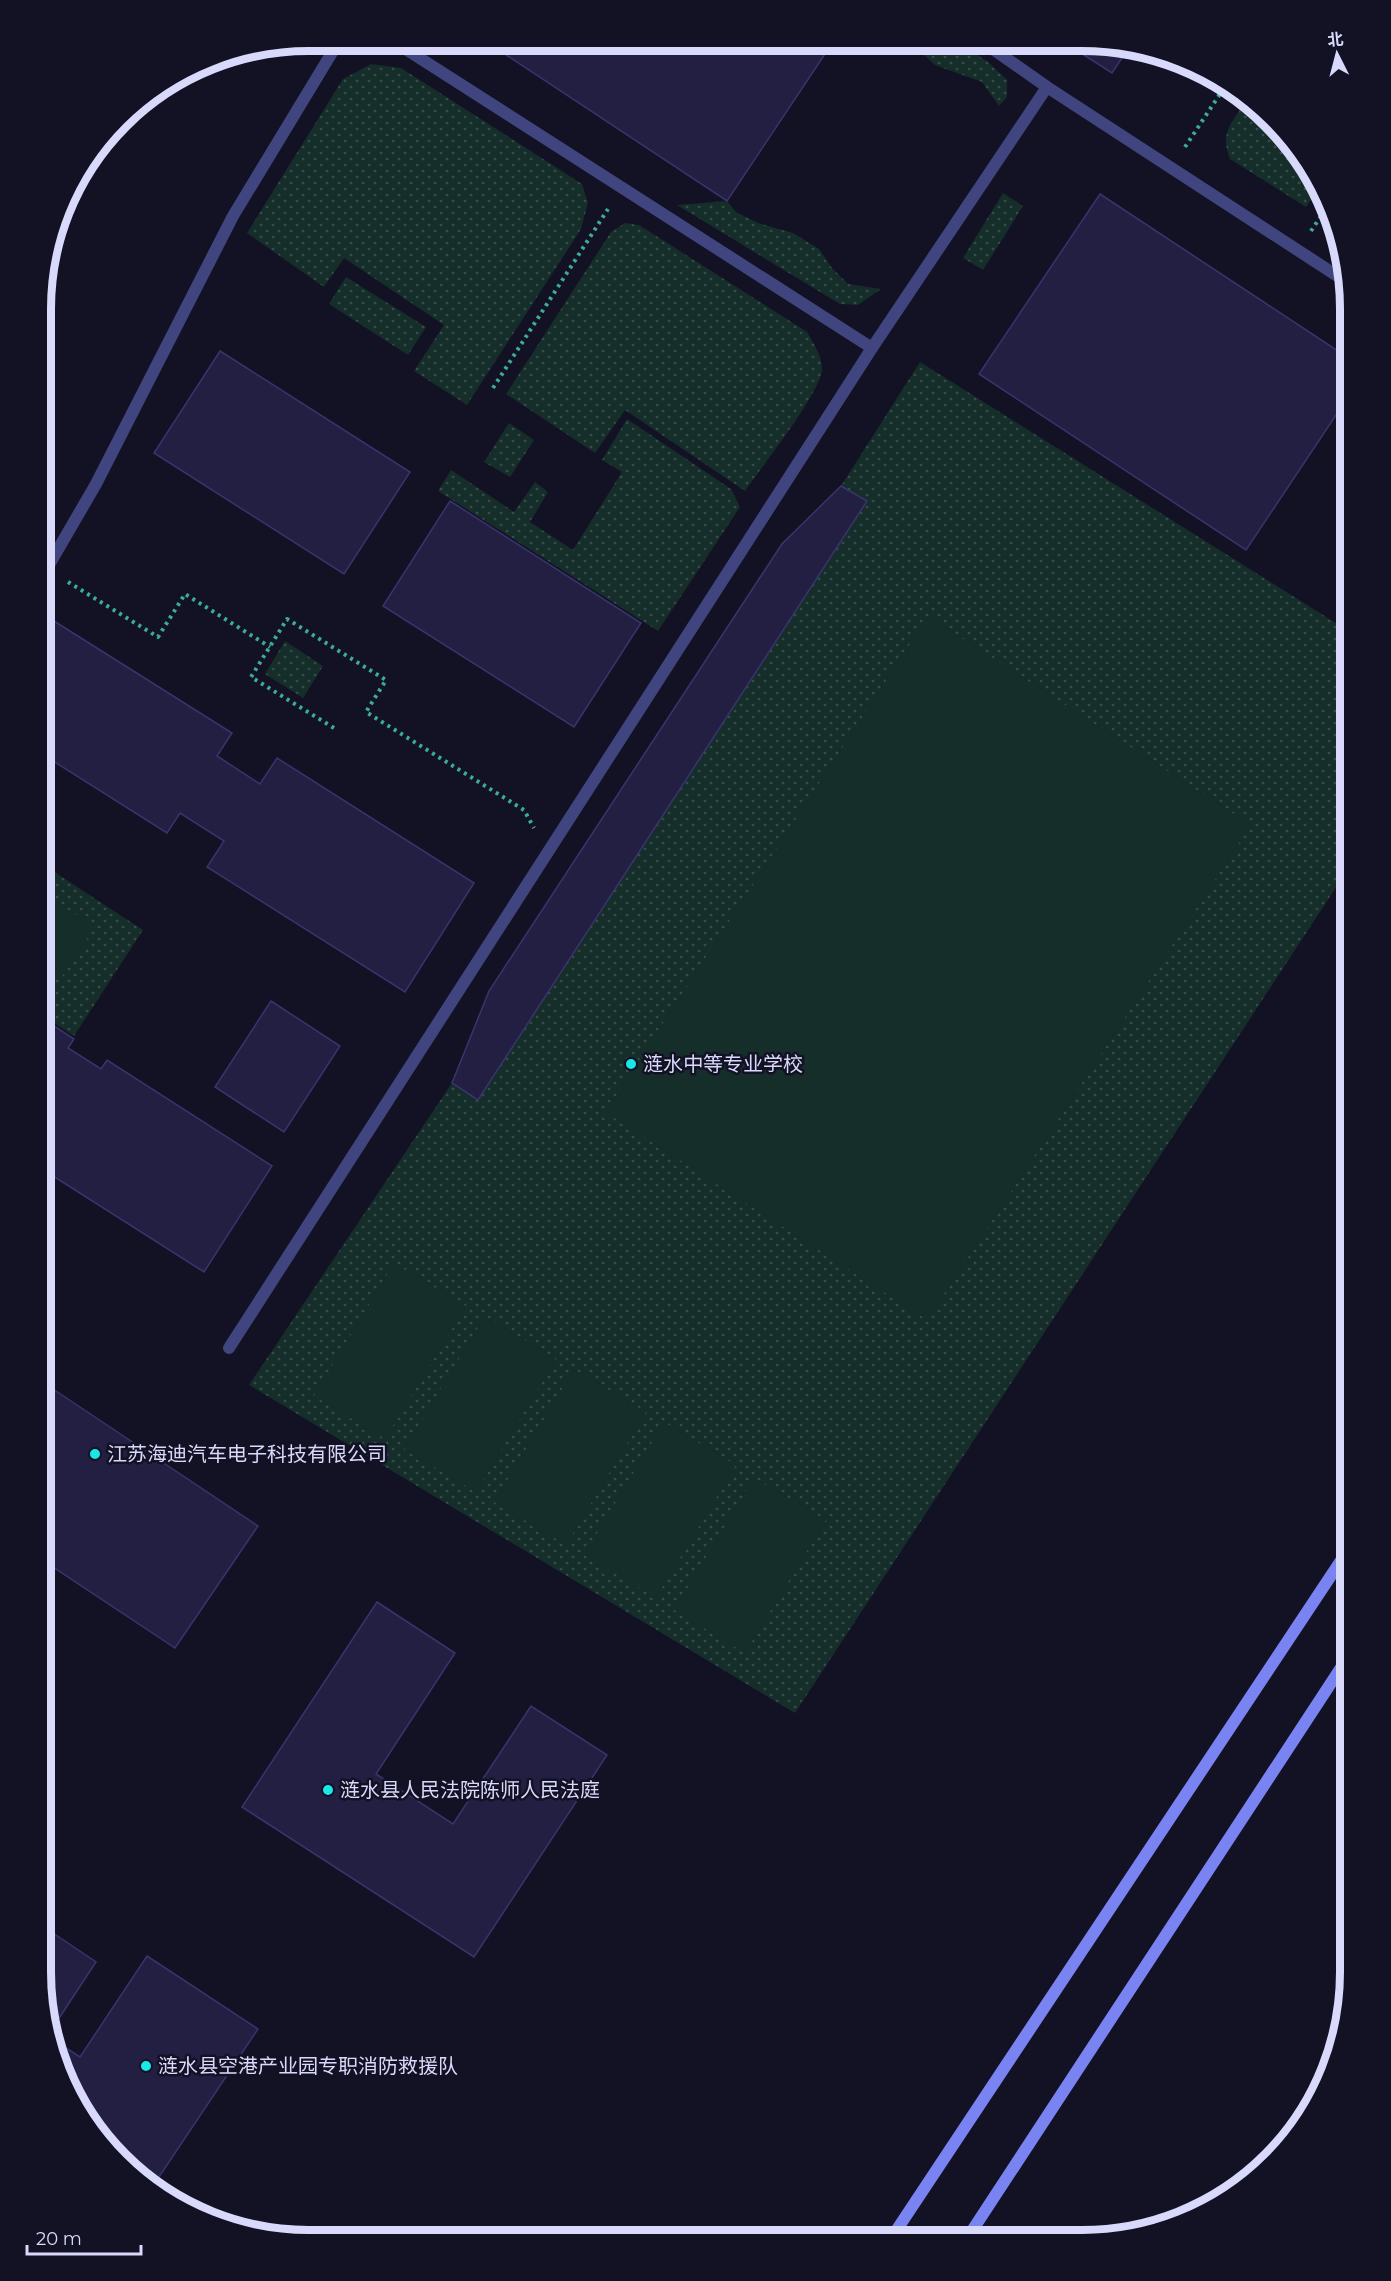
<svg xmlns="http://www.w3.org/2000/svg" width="1391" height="2281" font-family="Montserrat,'Noto Sans SC',sans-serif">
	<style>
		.grass { fill: url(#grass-dots) }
		.pitch { fill: #152e2a }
		.building { fill: #231f43; stroke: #39346d; stroke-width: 1.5 }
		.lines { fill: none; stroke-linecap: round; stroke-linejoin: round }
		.path { stroke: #3cac99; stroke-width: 4; stroke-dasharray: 3 4.5; stroke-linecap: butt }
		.lane { stroke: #41457f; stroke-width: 12 }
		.secondary { stroke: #7983f2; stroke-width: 12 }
		.poi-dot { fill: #18e8e6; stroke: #131124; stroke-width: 2 }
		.labels { text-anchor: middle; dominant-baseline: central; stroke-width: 5; stroke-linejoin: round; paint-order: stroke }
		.poi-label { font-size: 20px; fill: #d9d9fb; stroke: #131124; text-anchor: start }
		.rim { fill: none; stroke: #d9d9fb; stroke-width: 8 }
	</style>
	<defs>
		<pattern id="grass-dots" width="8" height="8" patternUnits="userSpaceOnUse" patternTransform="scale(1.5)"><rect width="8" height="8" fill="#152e2a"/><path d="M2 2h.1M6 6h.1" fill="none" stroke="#364c4a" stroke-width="1.8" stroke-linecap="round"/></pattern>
	</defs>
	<rect width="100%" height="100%" fill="#131124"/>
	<!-- grass -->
	<g class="grass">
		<path d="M910,42H958L988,62L1007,80V97L999,106L982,82L935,65Z"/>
		<path d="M371,64L401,68L582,184L588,203L581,229L467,405L414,371L444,325L344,258L324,287L247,233L343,79Z"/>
		<path d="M1248,98L1295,146L1319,188L1306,207L1230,159C1219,131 1233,122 1248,98Z"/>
		<path d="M1003,193L1023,206L983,270L963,258Z"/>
		<path d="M727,201L736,212L758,223L793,233L819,249L832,268L848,284L881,289L858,305L840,304L677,205Z"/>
		<path d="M625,223L639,225L807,332C813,343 823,357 822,370C820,393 761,468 745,491L625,410L595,453L506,394L611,232Z"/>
		<path d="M346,277L426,327L408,355L329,304Z"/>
		<path d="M920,362L1350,632V866L795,1713L249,1385L452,1083L489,991L781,544L841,486Z"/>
		<path d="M627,419L731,489L740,507L658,631L438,491L451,470L514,512L535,482L548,492L530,522L573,550L622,472L602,460Z"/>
		<path d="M509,423L534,440L510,477L484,462Z"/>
		<path d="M285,641L323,666L303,698L265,674Z"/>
		<path d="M42,864L143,930L74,1036L42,1015Z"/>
	</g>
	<!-- pitch -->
	<g class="pitch">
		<path d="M928,616L1251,825L927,1320L605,1112Z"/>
		<path d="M42,893L95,927L61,978L42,965Z"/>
		<path d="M394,1263L466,1306L385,1439L314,1396Z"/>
		<path d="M485,1316L556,1359L476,1492L404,1449Z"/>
		<path d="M574,1369L646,1412L566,1545L494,1502Z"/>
		<path d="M664,1422L736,1465L656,1598L584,1555Z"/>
		<path d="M754,1478L826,1520L745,1653L674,1610Z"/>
	</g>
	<!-- building -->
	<g class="building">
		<path d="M485,41L833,42L727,201Z"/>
		<path d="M1065,43H1118L1130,46L1112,73Z"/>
		<path d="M1100,194L1350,359V394L1246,550L979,374Z"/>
		<path d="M220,351L410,472L344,574L154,453Z"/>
		<path d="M841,486L867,501L478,1100L452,1083L489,991L782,544Z"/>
		<path d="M450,501L641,623L574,727L383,606Z"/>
		<path d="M46,616L232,733L217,756L260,784L277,758L474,883L405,992L207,867L224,841L180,813L167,833L42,754V622Z"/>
		<path d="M271,1001L340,1046L284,1132L215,1087Z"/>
		<path d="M42,1018L74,1039L68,1048L101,1069L107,1060L272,1166L204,1272L42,1169V1164L46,1156L42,1153Z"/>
		<path d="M41,1381L258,1526L175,1648L41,1559Z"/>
		<path d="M377,1602L455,1653L376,1774L453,1824L531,1706L607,1755L474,1957L242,1807Z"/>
		<path d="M41,1925L96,1962L52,2029L40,1972Z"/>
		<path d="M147,1956L258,2029L155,2183L122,2161L96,2135L61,2075L54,2040L80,2057Z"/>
	</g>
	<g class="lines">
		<!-- path -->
		<g class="path">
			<path d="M1185,147L1226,85"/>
			<path d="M1311,231L1329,204"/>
			<path d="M493,388L608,209"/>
			<path d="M68,582L158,637L185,594L270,647"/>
			<path d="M334,728L251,677L287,619L386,680L366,712L524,810L534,828"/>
		</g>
		<!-- lane -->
		<g class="lane">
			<path d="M393,41L872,348"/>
			<path d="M983,42L1047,87L1345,281"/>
			<path d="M42,577L96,484L233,216L339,41"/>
			<path d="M229,1348L872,348L1047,87"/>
		</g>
		<!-- secondary -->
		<g class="secondary">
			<path d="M890,2240L1350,1547"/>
			<path d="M966,2240L1350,1654"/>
		</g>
	</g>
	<!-- markers -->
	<g class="poi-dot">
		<circle cx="631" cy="1064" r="6"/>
		<circle cx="95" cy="1454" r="6"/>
		<circle cx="328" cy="1790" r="6"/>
		<circle cx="146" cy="2066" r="6"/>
	</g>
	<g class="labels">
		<!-- poi labels -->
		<g class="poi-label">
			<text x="643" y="1064">涟水中等专业学校</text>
			<text x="107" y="1454">江苏海迪汽车电子科技有限公司</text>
			<text x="340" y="1790">涟水县人民法院陈师人民法庭</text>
			<text x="158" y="2066">涟水县空港产业园专职消防救援队</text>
		</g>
	</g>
	<!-- crop -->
	<path d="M0 0H1391V2281H0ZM309 51H1082A258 258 0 0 1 1340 309V1972A258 258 0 0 1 1082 2230H309A258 258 0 0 1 51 1972V309A258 258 0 0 1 309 51Z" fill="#131124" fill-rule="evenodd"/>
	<path class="rim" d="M309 51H1082A258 258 0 0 1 1340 309V1972A258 258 0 0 1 1082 2230H309A258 258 0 0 1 51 1972V309A258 258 0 0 1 309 51Z"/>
	<!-- north arrow -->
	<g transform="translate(1337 54) rotate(354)" stroke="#131124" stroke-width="4.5" paint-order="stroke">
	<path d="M0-4.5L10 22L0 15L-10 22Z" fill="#d9d9fb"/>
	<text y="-9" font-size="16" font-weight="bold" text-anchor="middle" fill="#d9d9fb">北</text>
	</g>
	<!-- scale -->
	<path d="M27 2245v9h114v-9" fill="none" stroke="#d9d9fb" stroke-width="3"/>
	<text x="36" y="2245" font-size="18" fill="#d9d9fb" stroke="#131124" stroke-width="4.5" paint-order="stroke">20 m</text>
</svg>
